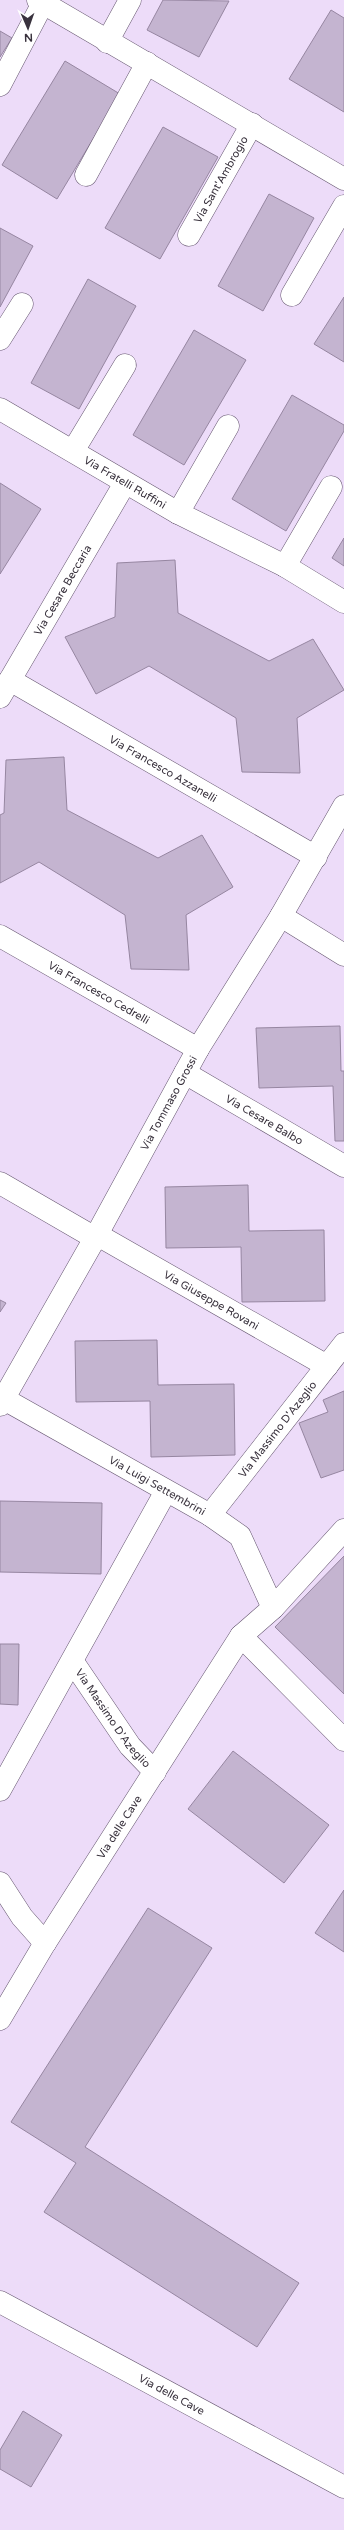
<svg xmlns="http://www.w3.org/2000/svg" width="344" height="2530" font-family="'Varela Round',sans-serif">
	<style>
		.building { fill: #c4b4d0; stroke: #9686a1 }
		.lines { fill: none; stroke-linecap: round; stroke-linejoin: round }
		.lane-casing { stroke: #665770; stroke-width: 23 }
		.street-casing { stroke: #665770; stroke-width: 23 }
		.lane { stroke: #fff; stroke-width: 22 }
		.street { stroke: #fff; stroke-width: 22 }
		.labels { text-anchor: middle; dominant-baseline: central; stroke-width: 3; stroke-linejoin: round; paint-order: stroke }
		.street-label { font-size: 11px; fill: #39323d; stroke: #fff }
	</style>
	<rect width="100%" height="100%" fill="#eddcf9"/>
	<!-- building -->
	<g class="building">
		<path d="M163,0L229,1L199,57L147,30Z"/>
		<path d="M331,10L344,18V112L289,79Z"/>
		<path d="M0,31L12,38L0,57Z"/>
		<path d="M65,61L120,94L57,199L2,165Z"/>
		<path d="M163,127L218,157L160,259L105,228Z"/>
		<path d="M269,194L314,218L263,311L218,286Z"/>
		<path d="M0,228L33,246L0,307Z"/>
		<path d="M88,279L136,306L79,409L31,383Z"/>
		<path d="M344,297V362L314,344Z"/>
		<path d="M194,330L246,360L184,465L133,435Z"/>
		<path d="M292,395L344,425V431L286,531L232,499Z"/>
		<path d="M0,483L41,509L0,574Z"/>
		<path d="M344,538V566L332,558Z"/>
		<path d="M175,560L178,613L269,661L313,639L344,690L297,718L300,773L242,772L236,718L149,666L96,694L65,637L115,617L117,563Z"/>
		<path d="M64,757L67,810L158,858L202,835L233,887L186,915L189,970L131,969L125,915L39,862L0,883V815L4,813L6,760Z"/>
		<path d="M340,1026L341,1071H344V1141H335L333,1086L259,1088L256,1028Z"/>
		<path d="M248,1185L249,1231L324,1230L325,1301L242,1302L241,1247L166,1248L165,1187Z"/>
		<path d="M0,1300L6,1303L0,1312Z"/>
		<path d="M157,1340L158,1385L234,1384L235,1455L151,1457L150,1401L76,1402L75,1341Z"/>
		<path d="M344,1391V1470L321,1478L299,1423L328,1412L323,1400Z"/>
		<path d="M0,1501L102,1503L101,1574L0,1572Z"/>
		<path d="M344,1556V1694L275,1627Z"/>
		<path d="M0,1644H19L18,1705L0,1704Z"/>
		<path d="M233,1751L329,1825L284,1883L188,1809Z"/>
		<path d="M344,1890V1952L315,1933Z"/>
		<path d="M148,1908L212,1948L85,2147L299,2283L257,2347L44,2212L76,2163L11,2122Z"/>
		<path d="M23,2411L62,2435L31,2487L0,2469V2450Z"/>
	</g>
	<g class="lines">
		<defs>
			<g id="lane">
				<path d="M0,85L43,3"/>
				<path d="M86,175L147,63"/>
				<path id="s1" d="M189,235L252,124"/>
				<path d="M292,295L344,206"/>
				<path d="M0,339L22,304"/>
				<path d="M73,451L125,365"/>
				<path d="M178,513L228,426"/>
				<path d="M285,566L331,487"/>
			</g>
			<g id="street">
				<path d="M38,0L344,179"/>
				<path d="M107,42L130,0"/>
				<path id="s2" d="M0,409L178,513L285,566L344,602"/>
				<path id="s3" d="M10,680L316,857"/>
				<path id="s4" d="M0,697L125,483"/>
				<path d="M281,916L344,955"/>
				<path id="s5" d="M0,936L198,1049"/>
				<path id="s6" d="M185,1073L344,1166"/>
				<path d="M0,1183L95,1238"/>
				<path id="s7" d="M96,1234L327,1366"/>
				<path id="s8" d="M4,1399L210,1515L240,1536L273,1608"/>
				<path id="s9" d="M0,1405L95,1238L198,1049L281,916L344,806"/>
				<path id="s10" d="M210,1515L344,1344"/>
				<path d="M241,1636L344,1740"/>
				<path id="s11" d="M73,1662L130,1746L155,1772"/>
				<path d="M0,1790L166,1491"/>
				<path d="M0,1883L22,1917L45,1943"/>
				<path id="s12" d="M0,2019L45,1943L241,1636L273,1608L344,1530"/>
				<path id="s13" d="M0,2302L344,2487"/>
			</g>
		</defs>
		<!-- lane casing -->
		<use href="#lane" class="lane-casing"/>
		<!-- street casing -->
		<use href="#street" class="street-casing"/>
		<!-- lane -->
		<use href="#lane" class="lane"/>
		<!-- street -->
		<use href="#street" class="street"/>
	</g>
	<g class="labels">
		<!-- street labels -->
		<g class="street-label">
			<text stroke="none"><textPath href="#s1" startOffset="64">Via Sant'Ambrogio</textPath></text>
			<text stroke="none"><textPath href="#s2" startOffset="145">Via Fratelli Ruffini</textPath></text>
			<text stroke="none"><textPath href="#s4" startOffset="124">Via Cesare Beccaria</textPath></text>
			<text stroke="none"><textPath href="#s3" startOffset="177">Via Francesco Azzanelli</textPath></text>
			<text stroke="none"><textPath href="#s5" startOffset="114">Via Francesco Cedrelli</textPath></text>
			<text stroke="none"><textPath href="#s9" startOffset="346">Via Tommaso Grossi</textPath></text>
			<text stroke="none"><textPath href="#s6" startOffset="92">Via Cesare Balbo</textPath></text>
			<text stroke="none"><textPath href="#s7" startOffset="133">Via Giuseppe Rovani</textPath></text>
			<text stroke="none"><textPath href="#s10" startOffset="109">Via Massimo D'Azeglio</textPath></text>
			<text stroke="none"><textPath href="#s8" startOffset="176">Via Luigi Settembrini</textPath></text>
			<text stroke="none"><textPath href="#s11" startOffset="69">Via Massimo D'Azeglio</textPath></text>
			<text stroke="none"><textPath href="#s12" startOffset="226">Via delle Cave</textPath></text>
			<text stroke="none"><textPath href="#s13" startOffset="195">Via delle Cave</textPath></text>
		</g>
	</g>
	<!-- north arrow -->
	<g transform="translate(28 28) rotate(178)" stroke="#ffffff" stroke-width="3" paint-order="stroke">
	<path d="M0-3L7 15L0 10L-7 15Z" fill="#39323d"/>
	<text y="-6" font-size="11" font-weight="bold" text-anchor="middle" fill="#39323d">N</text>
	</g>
</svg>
